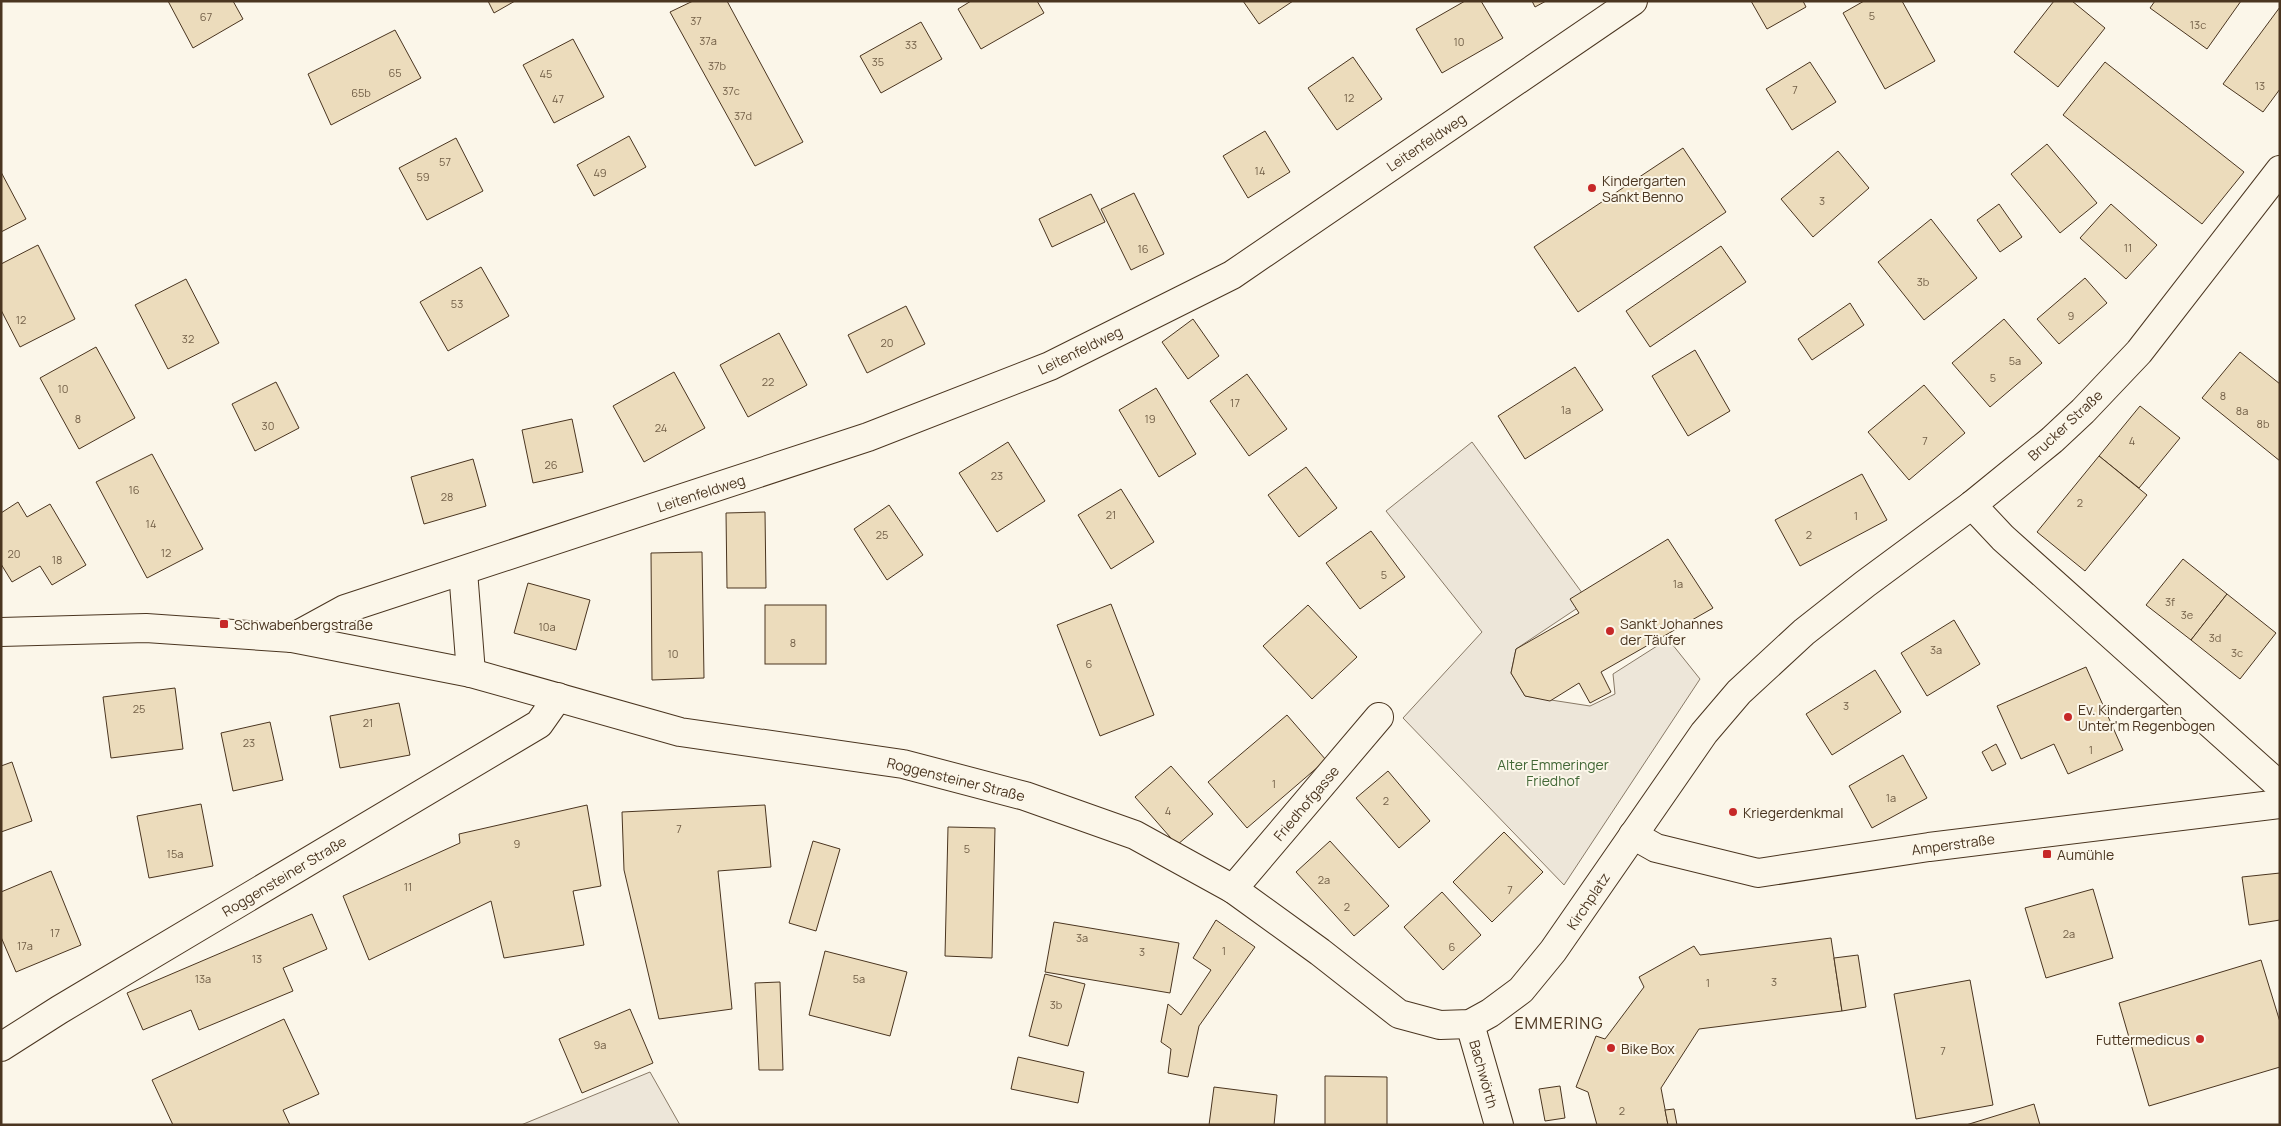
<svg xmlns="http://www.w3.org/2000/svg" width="2281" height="1126" font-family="Manrope,sans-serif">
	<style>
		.green { fill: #ede6d9; stroke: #887966 }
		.building { fill: #ecdcbc; stroke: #4a3520 }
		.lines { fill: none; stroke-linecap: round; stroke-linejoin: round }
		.minor-casing { stroke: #4a3520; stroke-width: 30 }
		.minor { stroke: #fbf6e9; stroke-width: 28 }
		.poi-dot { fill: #c62828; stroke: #fbf6e9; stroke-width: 2 }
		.labels { text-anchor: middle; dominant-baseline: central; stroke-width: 4; stroke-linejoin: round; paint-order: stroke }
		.number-label { font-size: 11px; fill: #725f47 }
		.street-label { font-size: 14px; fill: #4a3520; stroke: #fbf6e9 }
		.poi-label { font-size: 14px; fill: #4a3520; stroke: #fbf6e9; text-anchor: start }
		.park-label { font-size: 14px; fill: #436837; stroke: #fbf6e9 }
		.quarter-label { font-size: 16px; letter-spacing: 1px; fill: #4a3520; stroke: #fbf6e9 }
	</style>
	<rect width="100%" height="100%" fill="#fbf6e9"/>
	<!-- green -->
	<g class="green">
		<path d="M1472,442L1588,601L1516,649L1511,673L1525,696L1590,706L1615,694L1613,674L1668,639L1700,679L1564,885L1403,718L1482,632L1386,511Z"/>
		<path d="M650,1072L680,1125H521Z"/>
	</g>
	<!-- building -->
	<g class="building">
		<path d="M168,1H233L243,19L193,48Z"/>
		<path d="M488,1H515L494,13Z"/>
		<path d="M693,1H727L803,142L755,166L670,12Z"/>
		<path d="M971,1H1037L1044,13L981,49L958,9Z"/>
		<path d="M1243,1H1293L1259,24Z"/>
		<path d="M1465,1H1481L1503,38L1442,73L1416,29Z"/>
		<path d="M1532,1H1546L1535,7Z"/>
		<path d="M1751,1H1803L1806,7L1767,29Z"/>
		<path d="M1864,1H1902L1935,61L1885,89L1843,13Z"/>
		<path d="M2054,1H2072L2105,28L2058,87L2014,52Z"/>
		<path d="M2155,1H2241L2207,49L2150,8Z"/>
		<path d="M2280,7V89L2263,112L2223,84Z"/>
		<path d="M921,22L942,59L881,93L860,56Z"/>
		<path d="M395,30L421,78L331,125L308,74Z"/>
		<path d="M573,39L604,97L554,123L523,65Z"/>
		<path d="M1353,57L1382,99L1337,130L1308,88Z"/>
		<path d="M1810,62L1836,102L1792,130L1766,89Z"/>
		<path d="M2105,62L2244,172L2202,224L2063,115Z"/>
		<path d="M1265,131L1290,172L1248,198L1223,156Z"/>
		<path d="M629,136L646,167L594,196L577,165Z"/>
		<path d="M456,138L483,191L427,220L399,168Z"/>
		<path d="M2047,144L2097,203L2060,233L2011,174Z"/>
		<path d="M1683,148L1726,212L1578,312L1534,247Z"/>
		<path d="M1838,151L1869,188L1813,237L1781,199Z"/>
		<path d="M1,172L26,219L1,232Z"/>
		<path d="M1134,193L1164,254L1131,270L1101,209Z"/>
		<path d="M1091,194L1105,222L1052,247L1039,219Z"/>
		<path d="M1999,204L2022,237L2000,252L1977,220Z"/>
		<path d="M2111,204L2157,245L2126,279L2080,238Z"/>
		<path d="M1931,219L1977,278L1924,320L1878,262Z"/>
		<path d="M38,245L75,319L20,347L1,310V264Z"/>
		<path d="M1721,246L1746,282L1650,347L1626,311Z"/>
		<path d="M481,267L509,316L448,351L420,302Z"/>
		<path d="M2085,278L2107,303L2059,344L2037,319Z"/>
		<path d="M186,279L219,343L168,369L135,305Z"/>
		<path d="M1850,303L1864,325L1812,360L1798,339Z"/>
		<path d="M906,306L925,344L867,373L848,335Z"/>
		<path d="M1193,319L1219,356L1188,379L1162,342Z"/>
		<path d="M2004,319L2042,363L1990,407L1952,363Z"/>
		<path d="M779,333L807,385L748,417L720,365Z"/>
		<path d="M96,347L135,418L79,449L40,378Z"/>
		<path d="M1695,350L1730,411L1688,436L1652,376Z"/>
		<path d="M2240,352L2280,384V461L2202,398Z"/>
		<path d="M1575,367L1603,410L1525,459L1498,416Z"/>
		<path d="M674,372L705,428L644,462L613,406Z"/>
		<path d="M1247,374L1287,429L1249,456L1210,401Z"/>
		<path d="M276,382L299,428L255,451L232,404Z"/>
		<path d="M1924,385L1965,433L1909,480L1868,432Z"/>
		<path d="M1156,388L1196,454L1159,477L1119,410Z"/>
		<path d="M2140,406L2180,438L2139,488L2099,456Z"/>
		<path d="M572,419L583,472L533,483L522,430Z"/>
		<path d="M1008,442L1045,501L997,532L959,473Z"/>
		<path d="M152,454L203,549L147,578L96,482Z"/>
		<path d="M2099,456L2147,495L2085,571L2037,532Z"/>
		<path d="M473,459L486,506L424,524L411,477Z"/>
		<path d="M1306,467L1337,508L1299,537L1268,495Z"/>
		<path d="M1862,474L1887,520L1800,566L1775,520Z"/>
		<path d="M1121,489L1154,542L1111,569L1078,515Z"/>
		<path d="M18,502L27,517L50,504L86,565L52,585L40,566L12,582L1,564V513Z"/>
		<path d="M889,505L923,555L887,580L854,529Z"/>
		<path d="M765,512L766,588H727L726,513Z"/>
		<path d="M1371,531L1405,577L1360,609L1326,563Z"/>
		<path d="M1668,539L1713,608L1601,672L1611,692L1590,703L1579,683L1550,701L1525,696L1511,673L1516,649L1579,613L1570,599Z"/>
		<path d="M702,552L704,678L652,680L651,553Z"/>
		<path d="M2183,559L2227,594L2191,640L2146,605Z"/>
		<path d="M528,583L590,600L576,650L514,633Z"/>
		<path d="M2227,594L2276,633L2240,679L2191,640Z"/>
		<path d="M1111,604L1154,715L1100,736L1057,625Z"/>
		<rect x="765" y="605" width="61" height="59"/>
		<path d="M1308,605L1357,657L1312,699L1263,646Z"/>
		<path d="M1954,620L1980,664L1927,696L1901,653Z"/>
		<path d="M2086,667L2123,750L2068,774L2054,744L2021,759L1997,706Z"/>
		<path d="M1875,670L1901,712L1832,755L1806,714Z"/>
		<path d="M175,688L183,749L111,758L103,697Z"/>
		<path d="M399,703L410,755L340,768L330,716Z"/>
		<path d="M1287,715L1326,760L1247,828L1208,782Z"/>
		<path d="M270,722L283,780L233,791L221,733Z"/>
		<path d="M1996,744L2006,764L1992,771L1982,752Z"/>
		<path d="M1903,755L1927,798L1872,828L1849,786Z"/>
		<path d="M12,762L32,821L1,832V766Z"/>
		<path d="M1171,766L1213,814L1177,845L1135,797Z"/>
		<path d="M1388,771L1430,821L1399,848L1356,798Z"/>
		<path d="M201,804L213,866L149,878L137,816Z"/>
		<path d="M587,805L601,886L573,891L584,945L504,958L491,901L369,960L343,896L460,843L459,834Z"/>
		<path d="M765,805L771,867L718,871L732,1009L659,1019L624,870L622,812Z"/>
		<path d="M948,827L995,828L992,958L945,956Z"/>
		<path d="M1504,832L1543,872L1492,922L1453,882Z"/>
		<path d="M813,841L840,849L816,931L789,923Z"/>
		<path d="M1330,841L1389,906L1354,936L1296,872Z"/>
		<path d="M51,871L81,945L16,972L1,937V892Z"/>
		<path d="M2280,873V920L2249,925L2242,877Z"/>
		<path d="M2093,889L2113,958L2046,978L2025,908Z"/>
		<path d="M1442,892L1481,935L1443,970L1404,927Z"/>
		<path d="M312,914L327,949L283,968L293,991L199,1030L191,1010L143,1030L127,993Z"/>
		<path d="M1216,920L1255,947L1199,1026L1188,1077L1168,1073L1171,1049L1161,1042L1168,1004L1181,1015L1211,970L1193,958Z"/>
		<path d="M1054,922L1179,943L1170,993L1045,972Z"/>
		<path d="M1831,938L1842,1011L1699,1029L1661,1088L1668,1125H1597L1588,1092L1576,1087L1596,1036L1605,1039L1644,987L1639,977L1694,946L1700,955Z"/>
		<path d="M825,951L907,972L890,1036L809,1015Z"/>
		<path d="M1858,955L1866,1007L1842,1011L1834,958Z"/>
		<path d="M2261,960L2280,1022V1067L2149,1106L2119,1003Z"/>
		<path d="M1045,974L1085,984L1068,1046L1029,1036Z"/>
		<path d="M1970,980L1993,1105L1916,1119L1894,994Z"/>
		<path d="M780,982L783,1070H759L755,983Z"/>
		<path d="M630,1009L653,1063L582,1093L559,1039Z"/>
		<path d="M284,1019L319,1094L283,1110L290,1125H173L152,1080Z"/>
		<path d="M1018,1057L1084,1072L1078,1103L1011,1089Z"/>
		<path d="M1325,1076L1387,1077V1125H1325Z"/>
		<path d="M1560,1086L1565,1118L1545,1121L1539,1089Z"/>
		<path d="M1214,1087L1277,1095L1274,1125H1209Z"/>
		<path d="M2034,1104L2040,1125H1966Z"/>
		<path d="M1674,1109L1677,1125H1668L1665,1110Z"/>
	</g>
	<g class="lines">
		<defs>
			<g id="minor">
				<path d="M1972,505L2003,538L2280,786"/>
				<path d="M463,571L471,673"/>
				<path d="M1,632L146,628L292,638L471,673L680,732L903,764L1025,796L1135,835L1233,889L1320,952L1399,1014L1440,1025L1470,1024L1490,1013L1521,990L1553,951L1704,733L1739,692L1804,632L1865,584L1972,505L2052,440L2083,411L2139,352L2280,170"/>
				<path d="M292,638L345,609L868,437L1050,366L1232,275L1633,1"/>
				<path d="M1633,835L1656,848L1758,873L1929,847L2280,804"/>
				<path d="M1233,889L1379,717"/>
				<path d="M1470,1024L1499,1125"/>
				<path d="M1,1047L59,1010L539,724L558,697"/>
			</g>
		</defs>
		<!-- minor casing -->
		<use href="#minor" class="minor-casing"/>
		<!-- minor -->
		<use href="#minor" class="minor"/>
	</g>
	<!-- markers -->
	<g class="poi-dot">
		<circle cx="1592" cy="188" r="5"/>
		<rect x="219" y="619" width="10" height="10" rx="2.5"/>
		<circle cx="1610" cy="631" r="5"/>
		<circle cx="2068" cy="717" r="5"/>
		<circle cx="1733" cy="812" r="5"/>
		<rect x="2042" y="849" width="10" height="10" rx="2.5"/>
		<circle cx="2200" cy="1039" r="5"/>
		<circle cx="1611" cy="1048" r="5"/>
	</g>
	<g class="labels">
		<!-- number labels -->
		<g class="number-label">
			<text x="1872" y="15">5</text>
			<text x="206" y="16">67</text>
			<text x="696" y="20">37</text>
			<text x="2198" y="24">13c</text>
			<text x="708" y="40">37a</text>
			<text x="1459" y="41">10</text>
			<text x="911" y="44">33</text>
			<text x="878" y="61">35</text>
			<text x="717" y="65">37b</text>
			<text x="395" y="72">65</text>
			<text x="546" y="73">45</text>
			<text x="2260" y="85">13</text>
			<text x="1795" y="89">7</text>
			<text x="731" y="90">37c</text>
			<text x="361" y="92">65b</text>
			<text x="1349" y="97">12</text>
			<text x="558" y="98">47</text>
			<text x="743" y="115">37d</text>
			<text x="445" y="161">57</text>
			<text x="1260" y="170">14</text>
			<text x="600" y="172">49</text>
			<text x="423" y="176">59</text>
			<text x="1822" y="200">3</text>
			<text x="2128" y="247">11</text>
			<text x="1143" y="248">16</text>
			<text x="1923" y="281">3b</text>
			<text x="457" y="303">53</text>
			<text x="2071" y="315">9</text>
			<text x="21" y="319">12</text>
			<text x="188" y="338">32</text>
			<text x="887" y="342">20</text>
			<text x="2015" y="360">5a</text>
			<text x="1993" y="377">5</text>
			<text x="768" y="381">22</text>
			<text x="63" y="388">10</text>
			<text x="2223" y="395">8</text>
			<text x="1235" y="402">17</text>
			<text x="1566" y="409">1a</text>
			<text x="2242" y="410">8a</text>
			<text x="78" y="418">8</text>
			<text x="1150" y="418">19</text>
			<text x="2263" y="423">8b</text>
			<text x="268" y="425">30</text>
			<text x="661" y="427">24</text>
			<text x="1925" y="440">7</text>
			<text x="2132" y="440">4</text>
			<text x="551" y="464">26</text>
			<text x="997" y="475">23</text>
			<text x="134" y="489">16</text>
			<text x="447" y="496">28</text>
			<text x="2080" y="502">2</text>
			<text x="1111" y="514">21</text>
			<text x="1856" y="515">1</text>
			<text x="151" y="523">14</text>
			<text x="882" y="534">25</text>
			<text x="1809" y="534">2</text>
			<text x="166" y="552">12</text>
			<text x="14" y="553">20</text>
			<text x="57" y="559">18</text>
			<text x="1384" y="574">5</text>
			<text x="1678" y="583">1a</text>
			<text x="2170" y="601">3f</text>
			<text x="2187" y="614">3e</text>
			<text x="547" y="626">10a</text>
			<text x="2215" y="637">3d</text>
			<text x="793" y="642">8</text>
			<text x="1936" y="649">3a</text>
			<text x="2237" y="652">3c</text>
			<text x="673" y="653">10</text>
			<text x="1089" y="663">6</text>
			<text x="1846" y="705">3</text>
			<text x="139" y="708">25</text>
			<text x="368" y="722">21</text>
			<text x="249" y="742">23</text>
			<text x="2091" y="749">1</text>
			<text x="1274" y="783">1</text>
			<text x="1891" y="797">1a</text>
			<text x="1386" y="800">2</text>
			<text x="1168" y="810">4</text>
			<text x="679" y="828">7</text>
			<text x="517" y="843">9</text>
			<text x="967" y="848">5</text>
			<text x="175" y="853">15a</text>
			<text x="1324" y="879">2a</text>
			<text x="408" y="886">11</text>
			<text x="1510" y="889">7</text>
			<text x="1347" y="906">2</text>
			<text x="55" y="932">17</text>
			<text x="2069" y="933">2a</text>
			<text x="1082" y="937">3a</text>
			<text x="25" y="945">17a</text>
			<text x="1452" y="946">6</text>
			<text x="1224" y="950">1</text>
			<text x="1142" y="951">3</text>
			<text x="257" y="958">13</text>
			<text x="203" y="978">13a</text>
			<text x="859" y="978">5a</text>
			<text x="1774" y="981">3</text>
			<text x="1708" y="982">1</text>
			<text x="1056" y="1004">3b</text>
			<text x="600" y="1044">9a</text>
			<text x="1943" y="1050">7</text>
			<text x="1622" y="1110">2</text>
		</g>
		<!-- street labels -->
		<g class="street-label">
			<text transform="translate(1426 142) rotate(-34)">Leitenfeldweg</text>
			<text transform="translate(1080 350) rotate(-26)">Leitenfeldweg</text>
			<text transform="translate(2065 425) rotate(-43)">Brucker Straße</text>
			<text transform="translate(701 493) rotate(-18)">Leitenfeldweg</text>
			<text transform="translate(956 779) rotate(14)">Roggensteiner Straße</text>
			<text transform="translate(1306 803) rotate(-50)">Friedhofgasse</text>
			<text transform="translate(1953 844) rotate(-8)">Amperstraße</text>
			<text transform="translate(284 876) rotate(-31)">Roggensteiner Straße</text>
			<text transform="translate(1588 901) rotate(-56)">Kirchplatz</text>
			<text transform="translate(1484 1074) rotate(74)">Bachwörth</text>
		</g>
		<!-- poi labels -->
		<g class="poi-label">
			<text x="1602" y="180">Kindergarten<tspan x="1602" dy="16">Sankt Benno</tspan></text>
			<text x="1620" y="623">Sankt Johannes<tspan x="1620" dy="16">der Täufer</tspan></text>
			<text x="234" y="624">Schwabenbergstraße</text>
			<text x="2078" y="709">Ev. Kindergarten<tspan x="2078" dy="16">Unter'm Regenbogen</tspan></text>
			<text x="1743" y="812">Kriegerdenkmal</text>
			<text x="2057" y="854">Aumühle</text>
			<text x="2190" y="1039" text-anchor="end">Futtermedicus</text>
			<text x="1621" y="1048">Bike Box</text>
		</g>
		<!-- park labels -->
		<g class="park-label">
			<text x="1553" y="764">Alter Emmeringer<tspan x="1553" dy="16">Friedhof</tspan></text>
		</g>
		<!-- quarter labels -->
		<g class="quarter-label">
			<text x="1559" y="1023">EMMERING</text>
		</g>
	</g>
	<!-- border -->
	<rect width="2281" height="1126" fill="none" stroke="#4a3520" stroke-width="5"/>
</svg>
